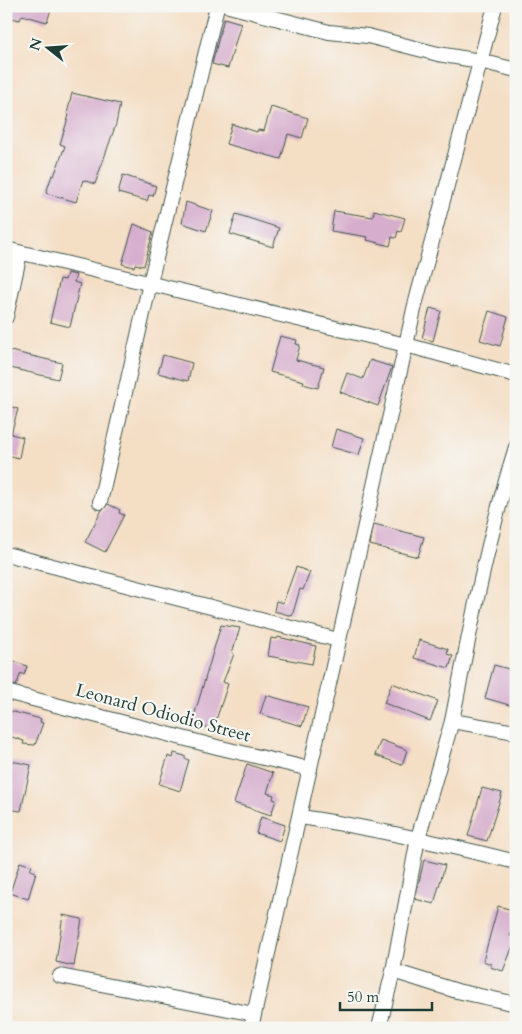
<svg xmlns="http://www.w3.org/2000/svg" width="522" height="1034" font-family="Cardo,serif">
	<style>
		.building { fill: #d6adcd }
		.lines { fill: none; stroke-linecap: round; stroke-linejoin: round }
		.minor-casing { stroke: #3f554a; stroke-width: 16 }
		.minor { stroke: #fff; stroke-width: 14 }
		.labels { text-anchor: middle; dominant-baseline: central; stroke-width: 4.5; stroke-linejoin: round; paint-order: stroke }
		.street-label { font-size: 18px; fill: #1f3d34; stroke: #f6f6f2 }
	</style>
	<rect width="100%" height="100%" fill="#f6f6f2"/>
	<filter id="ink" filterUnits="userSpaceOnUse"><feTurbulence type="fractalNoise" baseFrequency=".02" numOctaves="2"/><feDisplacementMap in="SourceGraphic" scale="10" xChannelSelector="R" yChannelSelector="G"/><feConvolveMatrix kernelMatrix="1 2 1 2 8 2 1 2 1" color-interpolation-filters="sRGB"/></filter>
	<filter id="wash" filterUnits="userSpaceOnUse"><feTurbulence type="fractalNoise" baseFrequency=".0096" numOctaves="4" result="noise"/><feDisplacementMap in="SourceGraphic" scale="20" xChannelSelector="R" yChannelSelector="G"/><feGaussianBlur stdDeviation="1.12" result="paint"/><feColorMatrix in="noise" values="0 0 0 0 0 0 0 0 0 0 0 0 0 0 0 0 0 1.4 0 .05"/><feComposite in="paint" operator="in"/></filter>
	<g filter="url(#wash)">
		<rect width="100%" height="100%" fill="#f4dec4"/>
		<g id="blocks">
			<!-- building -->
			<g class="building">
				<path d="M6,6H52L47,22L22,15L20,20L6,17Z"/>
				<path d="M224,18L241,23L228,68L212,64Z"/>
				<path d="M72,93L120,104L116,124L95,184L83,180L76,202L46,193L52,175L54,176L65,146L60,144L69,115L67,114Z"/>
				<path d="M271,107L308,118L302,138L288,134L281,159L226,144L232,124L257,132L258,130L264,131Z"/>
				<path d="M123,175L156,186L153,196L149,195L147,201L118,193Z"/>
				<path d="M186,202L213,211L206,231L182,223Z"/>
				<path d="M374,210L405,218L401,232L398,231L396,238L392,237L390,246L367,240L368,237L331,231L334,211L373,217Z"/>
				<path d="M236,214L279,228L273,247L230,234Z"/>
				<path d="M134,224L153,232L144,266L135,264L134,267L122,264Z"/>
				<path d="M67,273L76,275L74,282L80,284L70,327L50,322L60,279L65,280Z"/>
				<path d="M430,308L441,311L433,341L422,338Z"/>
				<path d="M489,311L508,317L500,346L480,340Z"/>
				<path d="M280,336L297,340L296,344L300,345L296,360L324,367L318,388L303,384L304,381L270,372Z"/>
				<path d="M6,350L62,363L58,379L6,367Z"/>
				<path d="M163,355L192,363L188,381L158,373Z"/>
				<path d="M370,360L392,367L378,406L340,392L347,373L363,379Z"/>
				<path d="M6,405L18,409L11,434L23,437L19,458L6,455Z"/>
				<path d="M336,429L364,438L359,455L331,447Z"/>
				<path d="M108,504L120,510L119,513L124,515L105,552L85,542L102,510Z"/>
				<path d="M374,524L424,537L418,557L370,545Z"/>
				<path d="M296,567L310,572L303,590L300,589L292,616L274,611L276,601L283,603Z"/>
				<path d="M221,625L240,628L232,653L234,654L223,682L228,684L213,729L192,723Z"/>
				<path d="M278,637L316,646L312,664L268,656L271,638L277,639Z"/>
				<path d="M419,640L448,649L447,654L453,656L449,668L414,658Z"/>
				<path d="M6,658L27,666L24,675L21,673L16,686L6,682Z"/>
				<path d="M494,665L516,671V707L485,698Z"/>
				<path d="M392,683L438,701L430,721L384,703Z"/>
				<path d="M266,695L308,707L302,726L260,714Z"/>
				<path d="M6,710L41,719L40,722L43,723L35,745L23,744L24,741L6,735Z"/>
				<path d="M381,740L407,750L402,765L375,755Z"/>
				<path d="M174,753L185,756V759L189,760L180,791L159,784L168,756L173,758Z"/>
				<path d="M6,760L31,765L21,811L6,809Z"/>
				<path d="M247,764L273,773L267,793L274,795L273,799L276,800L271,815L234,803Z"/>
				<path d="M482,788L502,793L487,841L468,836Z"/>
				<path d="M261,817L285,825L280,841L256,833Z"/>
				<path d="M424,860L445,865L434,904L415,899Z"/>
				<path d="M20,862L32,866L30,870L36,872L28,899L10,893Z"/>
				<path d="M498,906L516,911V920L510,936L516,938L503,971L490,967L491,964L483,961Z"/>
				<path d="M63,915L82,919L74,966L56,962Z"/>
			</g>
		</g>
	</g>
	<g filter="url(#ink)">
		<use href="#blocks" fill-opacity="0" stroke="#3f554a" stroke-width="1"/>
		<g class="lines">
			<defs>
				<g id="minor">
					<path d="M229,6L329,32L368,36L438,54L480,61L516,70"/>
					<path d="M6,249L406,345L516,375"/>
					<path d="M6,317L20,253"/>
					<path d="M516,447C488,537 470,629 452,721L516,732"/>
					<path d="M100,502L150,283L217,6"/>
					<path d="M6,554L338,640"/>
					<path d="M6,692L217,747L310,769"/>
					<path d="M452,721L418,838L393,971L457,991L516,1004"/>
					<path d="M301,817C373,828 444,844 516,862"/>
					<path d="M60,976L254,1014"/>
					<path d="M251,1028L415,305L495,6"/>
					<path d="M379,1028L393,971"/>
				</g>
			</defs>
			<!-- minor casing -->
			<use href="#minor" class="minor-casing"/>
			<!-- minor -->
			<use href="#minor" class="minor"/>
		</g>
	</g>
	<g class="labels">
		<!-- street labels -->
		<g class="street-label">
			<text transform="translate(163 713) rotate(15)">Leonard Odiodio Street</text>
		</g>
	</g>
	<!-- margin -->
	<rect width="522" height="1034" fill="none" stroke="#f6f6f2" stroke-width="25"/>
	<!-- north arrow -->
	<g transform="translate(48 48) rotate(287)" stroke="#f6f6f2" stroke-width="4" paint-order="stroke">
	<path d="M0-4L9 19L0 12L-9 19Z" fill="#1f3d34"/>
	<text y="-8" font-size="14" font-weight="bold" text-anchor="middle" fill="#1f3d34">N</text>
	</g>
	<!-- scale -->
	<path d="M340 1002v8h92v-8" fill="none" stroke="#1f3d34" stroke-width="2.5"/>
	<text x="347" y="1002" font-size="15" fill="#1f3d34" stroke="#f6f6f2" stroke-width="4" paint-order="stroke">50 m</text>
</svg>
